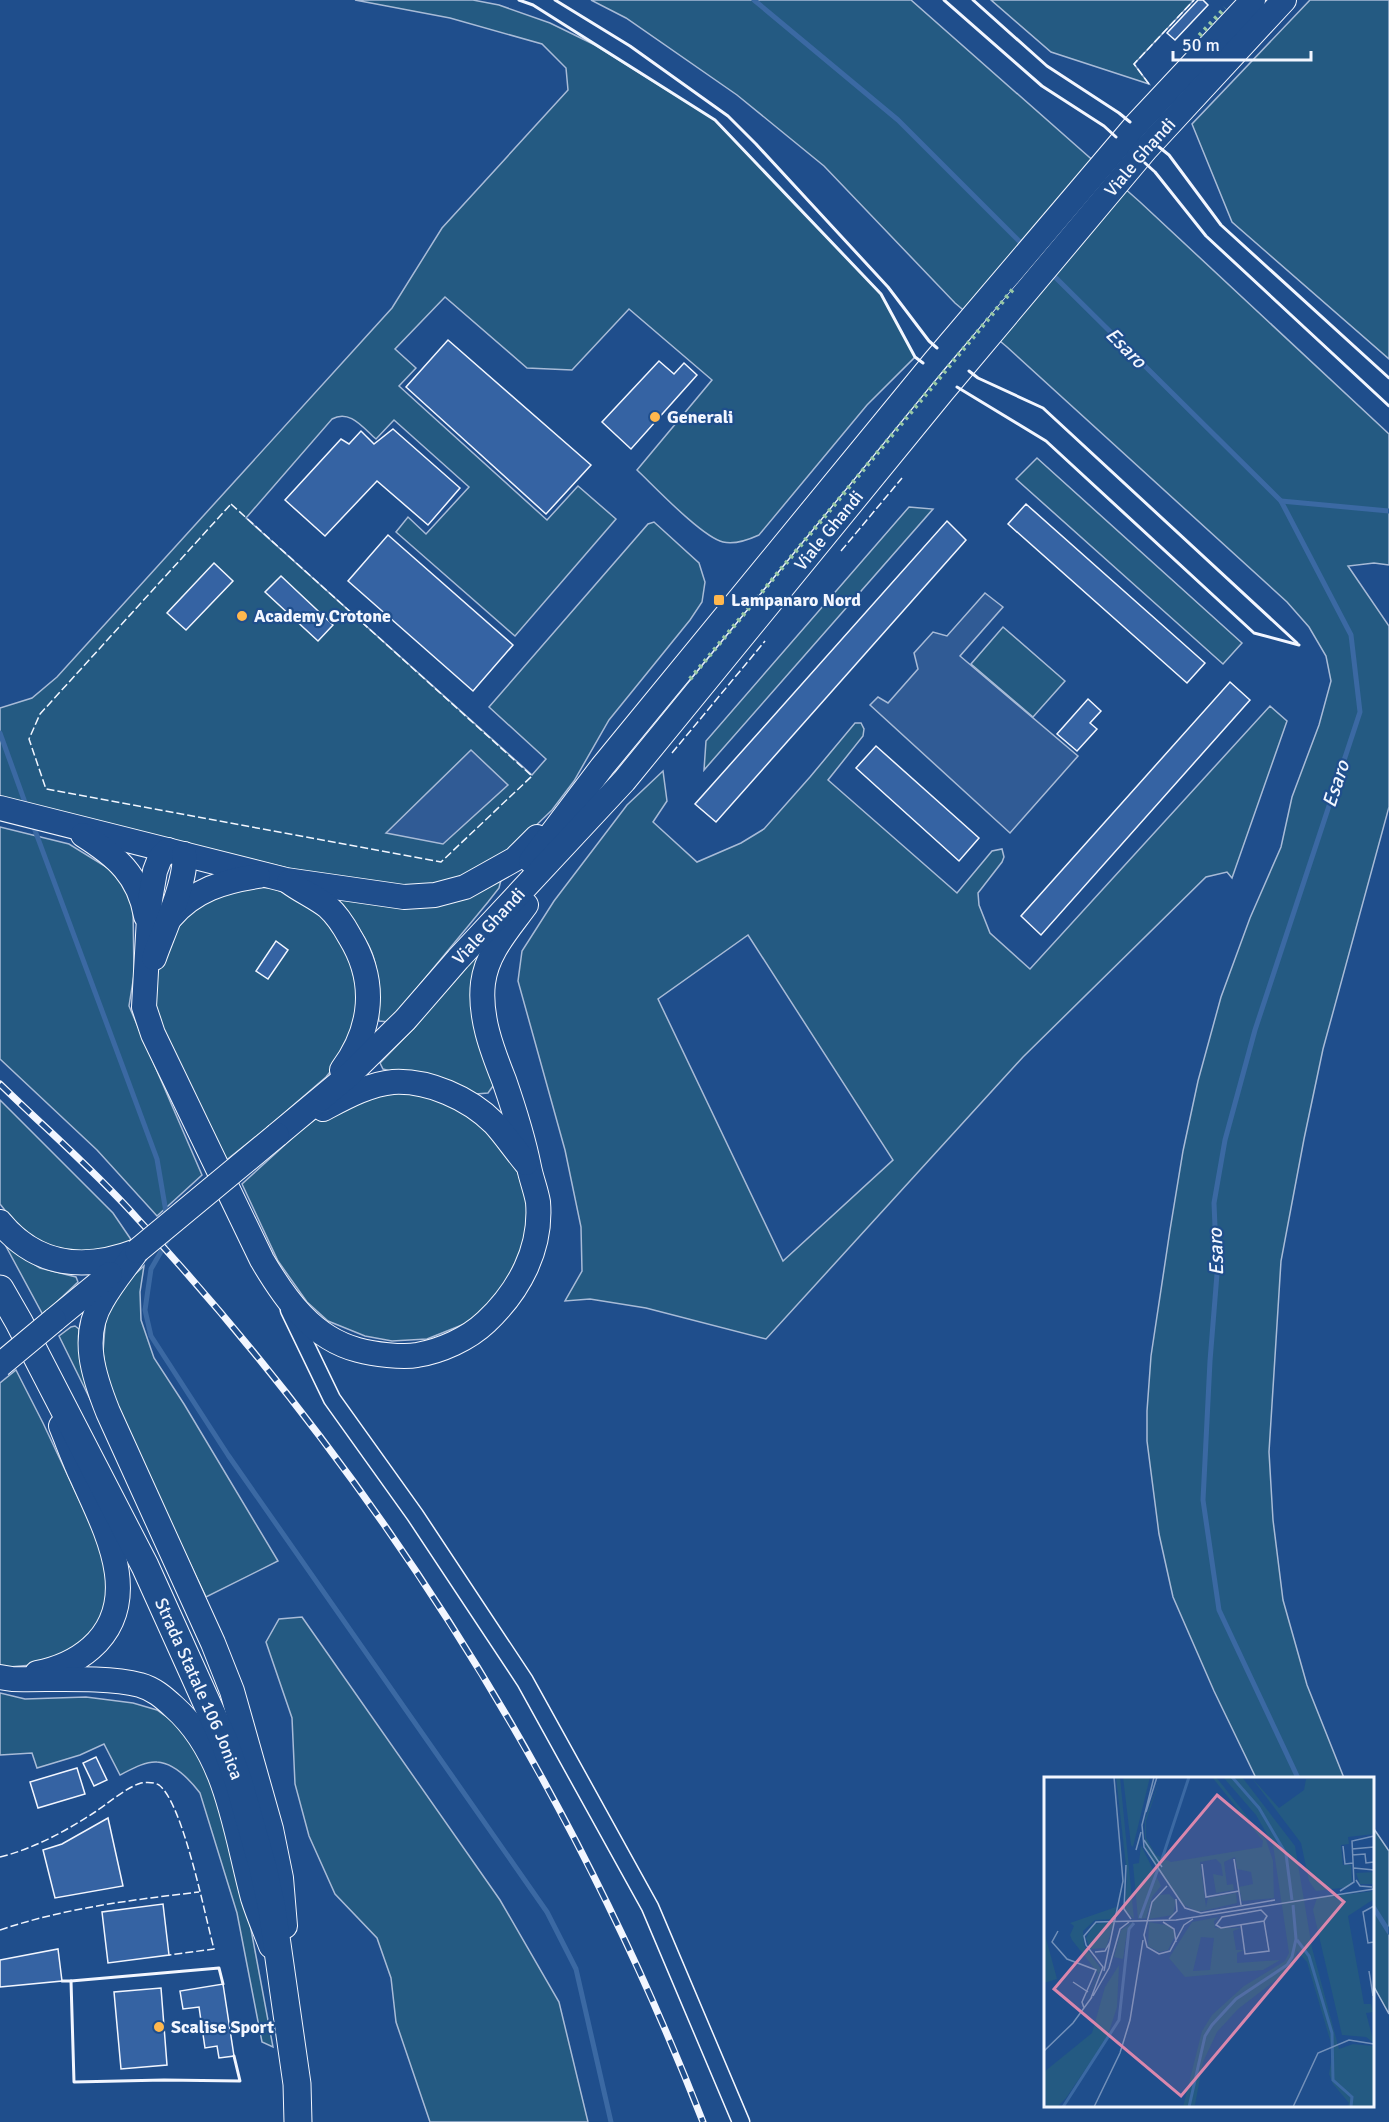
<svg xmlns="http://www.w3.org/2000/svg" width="1389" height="2122" font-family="Signika,sans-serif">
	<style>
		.green { fill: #245a82; stroke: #a8bbd7; stroke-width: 1.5; fill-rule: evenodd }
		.parking { fill: #305b95; stroke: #a8bbd7; stroke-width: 1.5 }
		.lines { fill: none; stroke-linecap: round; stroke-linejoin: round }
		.stream { stroke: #3b69a3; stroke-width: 5 }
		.building { fill: #3563a3; stroke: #f2f6ff; stroke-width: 1.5 }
		.street-casing { stroke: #f2f6ff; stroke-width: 19 }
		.secondary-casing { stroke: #f2f6ff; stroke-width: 26 }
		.primary-casing { stroke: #f2f6ff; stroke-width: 29 }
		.street { stroke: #1f4e8c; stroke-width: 16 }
		.secondary { stroke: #1f4e8c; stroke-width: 24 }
		.primary { stroke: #1f4e8c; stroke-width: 27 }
		.rail-casing { stroke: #f2f6ff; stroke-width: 7 }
		.rail { stroke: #1f4e8c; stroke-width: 4.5; stroke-dasharray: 14; stroke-linecap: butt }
		.secondary-bridge-casing { stroke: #f2f6ff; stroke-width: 26; stroke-linecap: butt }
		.secondary-bridge { stroke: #1f4e8c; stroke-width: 24 }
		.hedge { stroke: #97c8a6; stroke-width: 4.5; stroke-dasharray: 3 4.5; stroke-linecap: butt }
		.fence { stroke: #f2f6ff; stroke-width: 1.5; stroke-dasharray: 8 3; stroke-linecap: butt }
		.wall { stroke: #f2f6ff; stroke-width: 3 }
		.poi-dot { fill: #ffb74d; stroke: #1f4e8c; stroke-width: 2 }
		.labels { text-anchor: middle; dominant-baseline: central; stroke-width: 4.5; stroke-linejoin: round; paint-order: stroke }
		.street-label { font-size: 18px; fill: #f2f6ff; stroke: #1f4e8c }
		.poi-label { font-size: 18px; font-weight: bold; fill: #f2f6ff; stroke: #1f4e8c; text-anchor: start }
		.water-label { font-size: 20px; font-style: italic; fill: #f2f6ff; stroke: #1f4e8c }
		.inset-river { fill: none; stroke: #3b69a3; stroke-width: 3 }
		.inset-road { fill: none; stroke: #7391ba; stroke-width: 1.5 }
		.view { fill: #da87ad; fill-opacity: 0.15; stroke: #da87ad; stroke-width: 3 }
		.inset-edge { fill: none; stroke: #f2f6ff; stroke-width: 3 }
	</style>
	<rect width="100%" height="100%" fill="#1f4e8c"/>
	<!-- green -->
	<g class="green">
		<path d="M355,0H473L499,5L550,23L595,45L715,120L881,294L915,357L867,405L759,535C748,540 735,545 723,542C702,537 655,487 637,470L712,380L629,309L572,370L527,368L445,297L395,349L416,368L399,386L547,520L578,486L616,519L515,636L396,532L408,517L426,534L469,487L394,420L376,439C363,428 350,409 332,419L246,518L532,775L546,759L489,707L648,524L654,522L699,563L705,582L702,602L690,620L609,720L574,781L552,810L503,857L442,885L416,887L334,879L0,800V708L32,698L57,677L392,308L442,228L568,90L566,68L542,44L450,18Z"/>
		<path d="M591,0H911L1140,202L1389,434V565L1374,563L1348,566L1389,626V807L1323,1049L1304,1139L1281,1261L1269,1452L1273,1520L1283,1600L1307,1685L1344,1778H1256L1214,1691L1173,1597L1159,1534L1147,1441V1411L1151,1356L1170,1230L1183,1151L1198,1081L1221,997L1250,918L1281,847L1292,797L1319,725L1331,681L1326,656L1309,627L1287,602L1007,347L955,303L824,166L737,95L626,18Z"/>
		<path d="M991,0H1194L1134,64L1149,84L1051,52Z"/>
		<path d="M1310,0H1389V359L1232,222L1192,124Z"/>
		<path d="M1037,458L1242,643L1223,664L1016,479Z"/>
		<path d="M909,507L933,509L704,770L706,741Z"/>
		<path d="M1003,627L1065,681L1033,717L971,664Z"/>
		<path d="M1270,706L1287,721L1232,878L1227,872L1206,877L1023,1057L766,1339L646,1308L590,1299L565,1301L582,1271L581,1227L565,1150L518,981L522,951L554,901L627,805L663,771L667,801L653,822L697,862L741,843L764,829L810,777L855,723H861L864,729L863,736L828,780L957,893L992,851L1002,849L1004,857L1002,862L978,893L979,905L990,933L1030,969ZM748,935L893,1160L783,1261L658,999Z"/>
		<path d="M0,827L69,844L108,868L126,888L133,906L134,975L129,1006L202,1175L157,1216L97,1150L0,1059Z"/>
		<path d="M501,880L499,888L488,902L389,1022L379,1021C376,1001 380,979 374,959C367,935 347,914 331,895Z"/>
		<path d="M248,887L272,888L303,900L328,919L346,943L360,1003L342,1057L326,1077L268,1127L224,1162L159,1025C157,1018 154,1010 153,1002C152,964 170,922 204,903C218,896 234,892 248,887Z"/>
		<path d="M485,942L491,1075L493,1086L488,1093L476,1094L383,1069L380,1063L415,1027Z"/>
		<path d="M379,1090L457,1100L512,1153L528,1206L527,1232L520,1258L505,1285L486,1309L467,1323L427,1339L392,1341L365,1336L328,1321L307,1302L278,1261L242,1184L300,1131L325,1112Z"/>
		<path d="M0,1100L113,1213L132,1241L94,1255L52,1249L23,1233L0,1204Z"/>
		<path d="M2,1239L21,1256L40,1268L76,1277L78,1282L43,1315Z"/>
		<path d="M144,1266L140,1292L141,1320L154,1358L184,1404L278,1561L206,1597L127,1431L107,1381L103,1352L106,1314L125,1283Z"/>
		<path d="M75,1326L79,1329C78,1355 85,1377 92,1403L59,1336L71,1327Z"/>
		<path d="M16,1370L43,1423L100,1544L109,1582L105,1615L92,1637L44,1664L9,1667L0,1666V1383Z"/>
		<path d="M302,1617L500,1900L559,2002L588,2122H430L396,2022L391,1978L377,1938L335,1894L309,1836L295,1784L292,1718L266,1642L279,1619Z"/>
		<path d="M0,1693L25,1699L86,1697L133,1703L157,1710L178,1725L209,1769L247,1908L273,2047L262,2042L237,1913L200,1793C190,1780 175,1763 157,1762C145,1761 130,1770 120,1775L104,1744L80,1755L37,1768L32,1753L0,1755Z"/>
		<path d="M1372,1826L1389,1851V2014L1373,1985Z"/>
	</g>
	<!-- parking -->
	<g class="parking">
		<path d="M985,593L1003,607L960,656L1078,756L1010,833L870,705L878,697L888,703L918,669L914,653L933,632L947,636Z"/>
		<path d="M471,750L508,785L443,844L386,833Z"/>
	</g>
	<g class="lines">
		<!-- stream -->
		<g class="stream">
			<path d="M754,0L898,120L1025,247"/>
			<path d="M1051,273L1281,501L1351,635L1360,712L1255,1030L1225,1140L1214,1203L1217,1274L1210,1361L1203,1500L1219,1610L1298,1778"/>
			<path d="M1281,501L1389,511"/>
			<path d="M0,733L27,808"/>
			<path d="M33,825L157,1159L167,1218"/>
			<path d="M170,1236L151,1269L145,1310L151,1336L228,1455L547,1912L576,1969L611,2122"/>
			<path d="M1372,1905L1389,1932"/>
		</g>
	</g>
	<!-- building -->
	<g class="building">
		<path d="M1198,0H1203L1208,5L1175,40L1167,33Z"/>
		<path d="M448,340L591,465L546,514L406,387Z"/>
		<path d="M659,361L674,374L684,363L697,375L631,449L602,422Z"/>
		<path d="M393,429L460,488L428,525L377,481L325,536L285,500L341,439L349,444L361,431L374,444Z"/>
		<path d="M1026,504L1205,663L1187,683L1008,524Z"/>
		<path d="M947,521L966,540L716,822L695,804Z"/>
		<path d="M388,535L513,645L473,691L348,581Z"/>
		<path d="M214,563L233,581L186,630L167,613Z"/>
		<path d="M281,576L333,625L318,641L265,592Z"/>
		<path d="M1230,682L1250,700L1041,935L1021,916Z"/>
		<path d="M1088,699L1101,711L1090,723L1097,729L1077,751L1057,734Z"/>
		<path d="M876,746L979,838L959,861L856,768Z"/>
		<path d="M276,941L288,950L268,979L256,971Z"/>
		<path d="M96,1757L107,1780L94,1786L83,1763Z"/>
		<path d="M77,1768L85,1794L38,1808L30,1782Z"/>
		<path d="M108,1818L123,1886L55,1898L43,1850L62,1844Z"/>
		<path d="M163,1904L169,1955L108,1963L102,1912Z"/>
		<path d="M58,1949L62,1981L0,1987V1960Z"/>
		<path d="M223,1984L234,2056L219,2058L217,2046L205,2048L199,2007L183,2009L180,1991Z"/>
		<path d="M161,1988L167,2065L121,2069L114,1992Z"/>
	</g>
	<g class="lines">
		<defs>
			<path id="street" d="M289,1310L332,1399L415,1515L525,1681L650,1907L741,2122"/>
			<g id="secondary">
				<path d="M0,808L286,880L404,897L435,895L465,887L515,859L537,837"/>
				<path d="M83,835C116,856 139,875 146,916"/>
				<path d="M168,850L160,858L155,871L150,900L144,1007L153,1034L262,1260C285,1299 312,1338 358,1350C373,1354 403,1358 417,1355C441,1351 468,1339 486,1322C519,1291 542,1249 538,1202C536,1190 531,1178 529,1167C523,1137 514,1109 504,1080C492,1050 479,1016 483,983C487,952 508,930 526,905"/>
				<path d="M531,861L602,767L935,361L1136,125L1253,0"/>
				<path d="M289,882C301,891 317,898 328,907C337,915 344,926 350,937C377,981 373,1028 342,1070"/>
				<path d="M171,917C194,890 224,881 258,876"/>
				<path d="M154,958C163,932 188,879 184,854"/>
				<path d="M323,1109C344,1098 369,1084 393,1082C428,1080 469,1098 494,1123C505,1135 515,1150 526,1163"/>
				<path id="s1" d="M277,1135L349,1075L405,1020L458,959L624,781L942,392L1146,149L1284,0"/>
				<path d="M0,1222C37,1267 85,1271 137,1251"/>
				<path d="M137,1251C125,1268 112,1283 102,1301C80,1337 94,1377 108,1412L213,1643L232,1691L271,1829L281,1878L285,1926"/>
				<path d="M54,1320L110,1274"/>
				<path d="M37,1673C58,1669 75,1662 91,1648C145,1600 105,1529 82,1477C74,1460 68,1443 61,1426"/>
				<path d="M0,1677L12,1679C49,1680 105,1676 140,1685C154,1689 163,1697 174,1707C228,1755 235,1832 253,1898C258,1914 265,1930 271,1946"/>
			</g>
			<g id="primary">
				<path id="s2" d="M0,1289L19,1322L145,1566L224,1741L239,1783L263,1868L272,1909L297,2084L298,2122"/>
			</g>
		</defs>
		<!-- street casing -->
		<use href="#street" class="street-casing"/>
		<!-- secondary casing -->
		<use href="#secondary" class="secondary-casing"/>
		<!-- primary casing -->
		<use href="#primary" class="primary-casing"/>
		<!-- street -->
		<use href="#street" class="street"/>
		<!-- secondary -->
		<use href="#secondary" class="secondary"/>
		<!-- primary -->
		<use href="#primary" class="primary"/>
		<defs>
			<path id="rail" d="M0,1084C45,1128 94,1170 136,1217C381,1482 572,1786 703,2122"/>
		</defs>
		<!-- rail casing -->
		<use href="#rail" class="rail-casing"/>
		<!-- rail -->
		<use href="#rail" class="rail"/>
		<defs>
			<g id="secondary-bridge">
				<path d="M137,1251L277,1135"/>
				<path d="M0,1365L54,1320"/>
			</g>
		</defs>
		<!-- secondary-bridge casing -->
		<use href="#secondary-bridge" class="secondary-bridge-casing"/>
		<!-- secondary-bridge -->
		<use href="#secondary-bridge" class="secondary-bridge"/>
		<!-- hedge -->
		<g class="hedge">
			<path d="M1184,52L1225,8"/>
			<path d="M690,679L1014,288"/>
		</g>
		<!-- fence -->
		<g class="fence">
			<path d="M1149,84L1134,64L1194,0"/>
			<path d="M231,504L532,776L441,862L46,789L29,739L40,714Z"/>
			<path d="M841,551L902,478"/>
			<path d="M672,753L765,641"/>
			<path d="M0,1857C33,1849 66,1831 95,1812C107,1804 127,1787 141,1783C147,1782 154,1782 159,1785C183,1803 205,1916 214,1949L169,1955"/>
			<path d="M0,1930C65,1908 131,1900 199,1892"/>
		</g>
		<!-- wall -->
		<g class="wall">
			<path d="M519,0L533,5L715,120L881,294L915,357L923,363"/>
			<path d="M555,0L630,46L728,116L756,144L888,287L929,341L937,348"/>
			<path d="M944,0L1042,86L1104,126L1116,137"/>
			<path d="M973,0L1047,66L1119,113L1130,122"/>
			<path d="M1159,147L1169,155L1221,225L1389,378"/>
			<path d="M1145,163L1155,172L1206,236L1389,406"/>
			<path d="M969,371L978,378L1043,408L1297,643"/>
			<path d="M957,387L1046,441L1254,633L1299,645"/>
			<path d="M62,1981H71L74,2082L164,2080L240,2081L234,2056"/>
			<path d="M71,1981L219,1968L223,1984"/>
		</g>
	</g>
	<!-- markers -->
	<g class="poi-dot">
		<circle cx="655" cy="417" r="6"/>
		<rect x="713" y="594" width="12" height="12" rx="3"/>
		<circle cx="242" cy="616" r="6"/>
		<circle cx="159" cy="2027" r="6"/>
	</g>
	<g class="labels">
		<!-- street labels -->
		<g class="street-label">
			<text stroke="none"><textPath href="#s1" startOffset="1306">Viale Ghandi</textPath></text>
			<text stroke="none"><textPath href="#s1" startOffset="820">Viale Ghandi</textPath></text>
			<text stroke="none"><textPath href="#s1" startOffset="298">Viale Ghandi</textPath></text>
			<text stroke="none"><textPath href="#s2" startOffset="447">Strada Statale 106 Jonica</textPath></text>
		</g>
		<!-- poi labels -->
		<g class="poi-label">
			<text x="667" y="417">Generali</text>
			<text x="731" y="600">Lampanaro Nord</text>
			<text x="254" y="616">Academy Crotone</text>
			<text x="171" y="2027">Scalise Sport</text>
		</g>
		<!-- water labels -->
		<g class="water-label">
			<text transform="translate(1126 348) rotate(45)">Esaro</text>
			<text transform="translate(1336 784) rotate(-72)">Esaro</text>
			<text transform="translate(1216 1252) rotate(-92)">Esaro</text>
		</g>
	</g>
	<!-- overview -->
	<g transform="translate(1044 1777)">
		<rect width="330" height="330" fill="#1f4e8c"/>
		<path d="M72,0H76L90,142L81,133L83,98ZM79,0H106L89,70L87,68ZM117,0L102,44V61L112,78L127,85L218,70L219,64L168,0H172L222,63L229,84L230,121L198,124L195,110L209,107L207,95L193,92L191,80L180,85L183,108L189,107L190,113L172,116L169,97L179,99L177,87L172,82L156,85L162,130L164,121L192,116L193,126L154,135L140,128L112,91L101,69V42ZM179,0H198L251,69L268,171L295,272L309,267L330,269V330H303L305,326L289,307L285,297L289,273L263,185L253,174L249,190L194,232L173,255L159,285L151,328L139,330L158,254L168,238L200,209L241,184L245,176L229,68L212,38ZM207,0L235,31L260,13L262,2L330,0V57L304,60L305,67L297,68L299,88H307L308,104L305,110L272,114L265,104L257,66ZM97,68L117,109L108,120L102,141L94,142L89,87L95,86ZM330,95V107H316L312,96ZM330,114V122L304,139L320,227H327L329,235L322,236L330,266L322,260L298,258L269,133L273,121ZM125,117L132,124L129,138L105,142L109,124L115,118ZM72,130L70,142L51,143L39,154L40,168L57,192L41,227L54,196L28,163L26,158L30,149L26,146ZM175,140L170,144L171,151H197L189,154L192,173H200L193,176V186L236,183L219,193L141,200L125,181L148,145ZM157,160L170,161L166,193L149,194ZM70,145L62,171L46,172L42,161L50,147ZM89,145L83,154L79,182L70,180L77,153ZM105,145L127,149L132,157L124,173L115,175L104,169ZM0,154L13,202L0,206ZM75,188L73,230L63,261L22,321L13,330H2L0,295L48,256L61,210Z" fill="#245a82" fill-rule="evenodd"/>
		<path class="inset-river" d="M188,0L215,31L242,77L248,123M117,85L145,0M96,141L114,92M253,163L265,179L288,256L289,303L308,320L307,330M19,330L75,243L85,152L90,146M145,330L161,259L168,248L192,222L243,188L248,180L252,162L249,128"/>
		<path class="inset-road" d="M110,0L98,48L100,70L141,131L157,136L231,123M102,35L113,0M100,63L118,90M299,69L301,87L309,86M308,72L330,70M92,73L97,55M308,78L321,77L322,86L330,85M190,82L197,128M158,87L162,120L195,114M82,88L80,132L87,142M310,91L330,93M312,103L316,109L328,110M123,109L108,125L100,158L103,170L115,177L126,174L140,148L149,142M296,114L310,105L308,64L330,59M330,129L319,135L324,166L330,165M217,133L223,139L220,144L177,151L172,148L178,140ZM125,142L133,134L132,122M119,145L130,152L132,165M197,148L201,177L225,174L220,144M14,154L8,165L23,182L52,193L38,225L40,231M51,175L61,174L66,165M60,194L79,104L70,0M325,194L329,219M29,205L44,215M49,219L65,191L76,152L85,145M47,221L59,190L42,168L40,159L52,145L132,143L330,112M0,274L29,246L48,220M50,330L76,276L86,243L99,163M249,330L274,276L305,263L330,267"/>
		<path class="view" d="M173,18L300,125L137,319L10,212Z"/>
		<rect width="330" height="330" class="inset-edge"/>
	</g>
	<!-- scale -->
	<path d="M1173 51v9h138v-9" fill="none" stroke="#f2f6ff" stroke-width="3"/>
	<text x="1182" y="51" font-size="18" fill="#f2f6ff" stroke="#1f4e8c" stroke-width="4.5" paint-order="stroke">50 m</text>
</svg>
